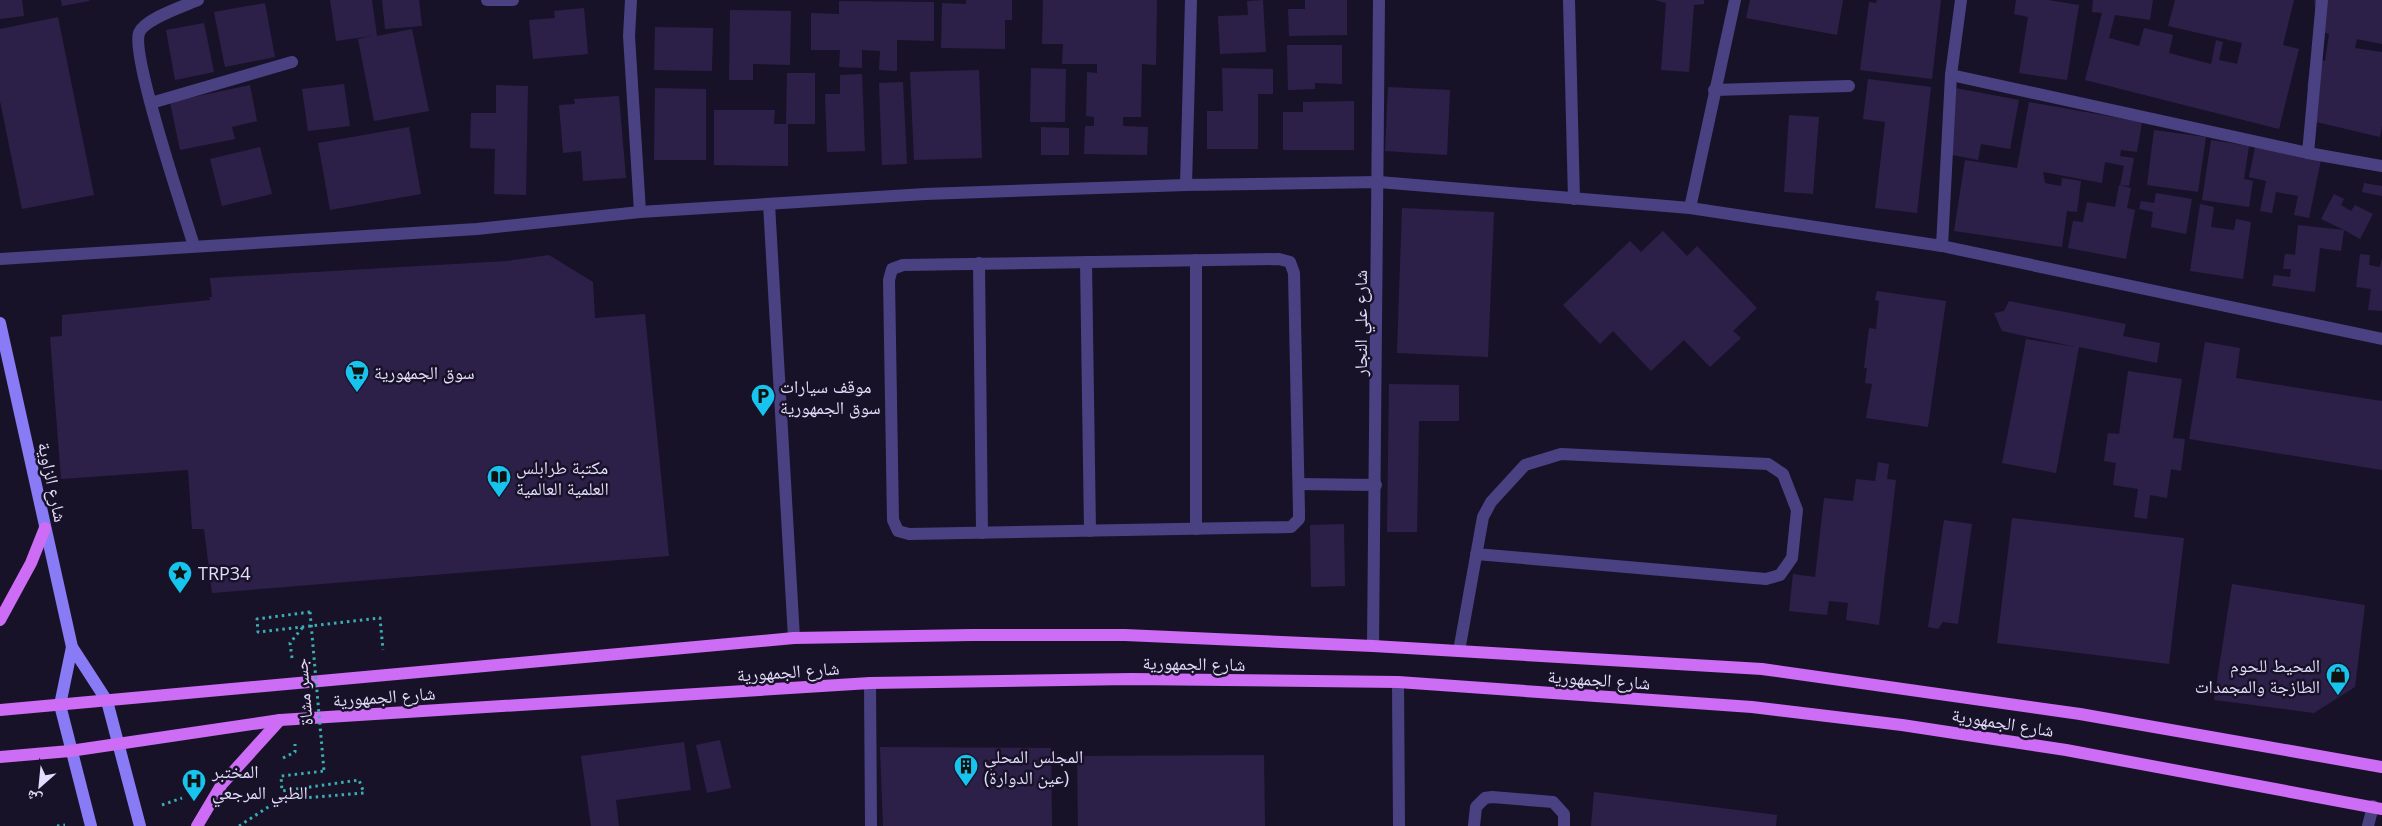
<svg xmlns="http://www.w3.org/2000/svg" width="2382" height="826" font-family="'Open Sans','Noto Naskh Arabic',sans-serif">
	<style>
		.building { fill: #2c2048 }
		.lines { fill: none; stroke-linecap: round; stroke-linejoin: round }
		.path { stroke: #3aaeb2; stroke-width: 3; stroke-dasharray: 2.5 4; stroke-linecap: butt }
		.lane { stroke: #4a4183; stroke-width: 12 }
		.street { stroke: #4a4183; stroke-width: 12 }
		.secondary { stroke: #897bf5; stroke-width: 12 }
		.primary { stroke: #cd6cf4; stroke-width: 12 }
		.path-bridge { stroke: #3aaeb2; stroke-width: 3; stroke-dasharray: 2.5 4; stroke-linecap: butt }
		.labels { text-anchor: middle; dominant-baseline: central; stroke-width: 5; stroke-linejoin: round; paint-order: stroke }
		.street-label { font-size: 18px; fill: #e3dcfc; stroke: #181228 }
		.poi-label { font-size: 18px; fill: #e3dcfc; stroke: #181228; text-anchor: start }
	</style>
	<rect width="100%" height="100%" fill="#181228"/>
	<!-- building -->
	<g class="building">
		<path d="M0,0H22L24,16L0,19Z"/>
		<path d="M61,0H89V1L62,6Z"/>
		<path d="M330,0H372L377,36L412,29L429,111L374,121L358,39L371,36L336,41Z"/>
		<path d="M382,0H419L422,26L385,29Z"/>
		<path d="M966,0H1012V20H1005V49L941,48L942,3L966,4Z"/>
		<path d="M1043,0H1157L1156,65L1142,64L1141,117H1123V126L1148,127L1147,155L1084,154L1085,126H1094V117L1086,116L1087,72L1097,73V64H1062L1063,44H1042Z"/>
		<path d="M1263,0L1266,52L1220,54L1218,16L1248,15L1247,1Z"/>
		<path d="M1305,0H1347V35L1289,36L1288,9H1305Z"/>
		<path d="M1655,0H1704V4L1694,5L1689,72L1661,70L1666,3Z"/>
		<path d="M1750,0H1843L1837,35L1746,18Z"/>
		<path d="M1877,0H1941L1932,79L1860,70L1869,2L1876,3Z"/>
		<path d="M2016,0H2048L2079,5L2067,80L2019,73L2028,17L2014,14Z"/>
		<path d="M2093,0H2153L2150,20L2115,15L2109,38L2139,46L2144,28L2173,35L2169,53L2211,64L2216,40L2223,42L2219,60L2237,64L2242,43L2168,26L2175,0H2294L2283,45L2299,49L2279,129L2085,80L2102,13L2092,12Z"/>
		<path d="M2314,0H2382V44L2357,39L2355,48L2382,52V126L2380,137L2312,121L2318,93L2307,87L2311,59L2325,61L2329,34L2318,31Z"/>
		<path d="M839,1L934,2V41L897,40V71L879,70L880,51L862,50V68L839,67L840,50H811V13L839,14Z"/>
		<path d="M265,3L275,57L225,67L214,12Z"/>
		<path d="M584,8L588,54L533,59L529,20L555,18L554,11Z"/>
		<path d="M730,10L791,11L790,65L753,64V80H729Z"/>
		<path d="M58,17L94,195L22,209L0,101V29Z"/>
		<path d="M204,23L214,72L175,80L166,30Z"/>
		<path d="M655,27L713,28L712,71L654,70Z"/>
		<path d="M1287,45H1342V84L1315,83V89L1288,90Z"/>
		<path d="M1031,68L1066,69L1065,122H1030Z"/>
		<path d="M1222,68L1273,69V94H1258V149H1207V111H1223Z"/>
		<path d="M979,70L982,158L914,160L910,72Z"/>
		<path d="M787,73H815V124H788V166L714,165V110H775L774,124H786Z"/>
		<path d="M862,74L865,151L827,152L825,94H840V75Z"/>
		<path d="M1868,79L1931,87L1917,213L1875,208L1885,122L1863,119Z"/>
		<path d="M903,82L907,164L882,165L879,83Z"/>
		<path d="M344,84L350,126L308,131L302,89Z"/>
		<path d="M250,85L257,121L232,127L235,139L180,150L170,102Z"/>
		<path d="M496,85L528,86L526,195L494,194L495,149L470,148L471,113H496Z"/>
		<path d="M1388,87L1450,90L1447,155L1385,151Z"/>
		<path d="M655,88L706,89V160H654Z"/>
		<path d="M1955,88L2019,100L2010,149L1981,144L1978,160L1943,153Z"/>
		<path d="M619,96L626,178L583,181L581,151L563,153L559,105L575,104L574,99Z"/>
		<path d="M1354,101V150H1283V112H1303V102Z"/>
		<path d="M2029,102L2142,122L2137,152L2121,150L2120,156L2134,158L2129,186L2120,185L2124,166L2105,162L2102,183L2043,172L2045,183L2061,186L2062,178L2081,181L2077,212L2067,211L2062,247L1954,231L1965,160L2017,168Z"/>
		<path d="M1789,115L1819,117L1813,194L1784,192Z"/>
		<path d="M409,127L421,194L330,210L318,143Z"/>
		<path d="M1041,127L1069,128V155H1041Z"/>
		<path d="M2154,130L2206,137L2198,192L2147,185Z"/>
		<path d="M2211,140L2249,146L2244,179L2253,181L2249,207L2202,200Z"/>
		<path d="M260,147L272,194L222,206L210,159Z"/>
		<path d="M2255,147L2321,160L2309,218L2294,215L2298,196L2276,192L2272,213L2260,211L2266,181L2249,177Z"/>
		<path d="M2364,183L2382,186V196L2362,192Z"/>
		<path d="M2119,185L2131,188L2127,208L2135,210L2126,259L2068,248L2073,221L2083,222L2087,202L2115,207Z"/>
		<path d="M2156,193L2192,199L2186,234L2151,227L2153,212L2139,209L2141,201L2154,203Z"/>
		<path d="M2334,194L2344,199L2341,205L2351,211L2355,205L2373,214L2360,239L2344,230L2341,251L2320,248L2315,292L2272,286L2274,275L2290,277L2291,269H2283L2285,254L2295,255L2298,225L2344,230L2321,219Z"/>
		<path d="M2200,204L2214,207L2211,227L2234,230L2236,219L2251,222L2243,279L2190,271Z"/>
		<path d="M1402,208L1494,212L1488,357L1397,353Z"/>
		<path d="M1663,231L1687,256L1697,246L1757,308L1733,331L1741,338L1710,367L1684,340L1651,371L1613,331L1600,344L1563,305L1630,241L1641,252Z"/>
		<path d="M2360,254L2370,255L2369,265L2380,267L2382,258V311L2368,310L2371,289L2356,287Z"/>
		<path d="M549,255L593,282L595,318L645,314L669,556L212,593L204,529H192L188,470L61,479L50,337L62,336V315L210,300L209,297H212L210,278L507,261Z"/>
		<path d="M1877,291L1946,301L1928,427L1866,418L1872,384L1865,383L1867,368H1864L1869,328L1876,329L1879,301L1875,300Z"/>
		<path d="M2009,301L2126,324L2123,336L2160,343L2157,363L2079,347L2056,473L2002,463L2026,339L2076,347L2002,331L1994,313L2004,311Z"/>
		<path d="M2205,342L2240,348L2236,378L2382,401V470L2189,439Z"/>
		<path d="M2128,371L2182,379L2173,438L2185,439L2181,471L2171,469L2167,498L2150,495L2147,519L2134,517L2138,489L2113,485L2116,463L2104,461L2108,433L2119,434Z"/>
		<path d="M1389,384L1459,385V421H1419L1417,532H1387Z"/>
		<path d="M1878,462L1889,464L1887,479L1896,480L1879,625L1846,620L1848,603L1829,601L1827,615L1789,611L1793,574L1815,577L1824,498L1853,501L1856,479L1875,481Z"/>
		<path d="M2012,518L2184,538L2169,664L1997,643Z"/>
		<path d="M1944,520L1972,524L1958,624L1943,622L1938,629L1928,627Z"/>
		<path d="M1344,524L1345,586L1311,587L1310,525Z"/>
		<path d="M2232,584L2365,605L2355,687L2314,713L2214,700Z"/>
		<path d="M720,740L731,788L707,793L696,745Z"/>
		<path d="M684,742L691,790L616,800L619,826H591L581,756Z"/>
		<path d="M880,747L1051,748L1052,826H883Z"/>
		<path d="M1264,755L1265,826H1078L1077,756Z"/>
		<path d="M1594,792L1777,815L1776,826H1591Z"/>
	</g>
	<g class="lines">
		<!-- path -->
		<g class="path">
			<path d="M310,612L257,619L258,632L380,618L383,650"/>
			<path d="M292,658L290,643L303,627"/>
			<path d="M283,758L295,752V744"/>
			<path d="M162,805L182,798"/>
			<path d="M57,826L65,825"/>
			<path d="M239,826L279,800L364,793L359,780L282,791L281,776L324,771"/>
		</g>
		<!-- lane -->
		<g class="lane">
			<path d="M1569,0L1574,199"/>
			<path d="M1714,90L1849,86"/>
			<path d="M769,204L794,638"/>
			<path d="M1690,208L1735,0"/>
			<path d="M1279,259L1290,262L1294,273L1299,512V519L1291,527L909,534L898,531L893,520L889,280L892,269L903,265Z"/>
			<path d="M1086,262L1090,531"/>
			<path d="M979,263L982,533"/>
			<path d="M1299,484L1376,485"/>
			<path d="M1196,529V260"/>
			<path d="M1459,651L1483,517L1491,502L1525,465L1561,454L1768,464L1783,474L1797,510L1792,558L1780,575L1766,579L1476,554"/>
			<path d="M1474,826L1476,807L1485,798L1492,797L1553,802L1564,814V826"/>
		</g>
		<!-- street -->
		<g class="street">
			<path d="M487,0H513"/>
			<path d="M631,0L629,36L640,212"/>
			<path d="M1951,75L2308,153L2382,166"/>
			<path d="M151,103L292,62"/>
			<path d="M2308,153L2322,0"/>
			<path d="M1186,185L1191,0"/>
			<path d="M194,246C184,213 131,57 139,33C144,19 184,6 198,0"/>
			<path d="M1942,246L1951,75L1961,0"/>
			<path d="M0,259L477,229L640,212L925,194L1186,185L1379,182L1690,208L1942,246L2382,339"/>
			<path d="M1373,646L1379,0"/>
			<path d="M1398,682L1399,826"/>
			<path d="M870,683L871,826"/>
			<path d="M2368,826L2373,806"/>
		</g>
		<!-- secondary -->
		<g class="secondary">
			<path d="M0,323L72,647L107,701L140,826"/>
			<path d="M72,647L60,705L91,826"/>
		</g>
		<!-- primary -->
		<g class="primary">
			<path d="M0,620L31,563L45,528"/>
			<path d="M0,710L794,638L972,635H1125L1373,646L1762,669L2080,714L2382,767"/>
			<path d="M0,757L70,751L280,720L870,683L1131,679L1398,682L1752,707L1902,725L2066,750L2382,809"/>
			<path d="M197,826L222,784L280,720"/>
		</g>
		<!-- path-bridge -->
		<path class="path-bridge" d="M310,612L324,771"/>
	</g>
	<!-- icons -->
	<defs>
		<symbol id="supermarket-pin" viewBox="-11 -11 22 30"><path d="M0 17L-7.5 6A9.5 9.5 0 1 1 7.5 6Z" fill="#17c4ed" stroke="#181228"/><path d="M-6-5.5h2.5l.6 2H6L4.5 2H-2.5L-4.4-4H-6ZM-1.5 3.2a1.3 1.3 0 1 0 .1 0ZM3 3.2a1.3 1.3 0 1 0 .1 0Z" fill="#111"/></symbol>
		<symbol id="parking-pin" viewBox="-11 -11 22 30"><path d="M0 17L-7.5 6A9.5 9.5 0 1 1 7.5 6Z" fill="#17c4ed" stroke="#181228"/><path d="M-3.5-5.5H1a3.5 3.5 0 0 1 0 7H-1V5.5H-3.5ZM-1-3.4V-.6H.8a1.4 1.4 0 0 0 0-2.8Z" fill="#111"/></symbol>
		<symbol id="library-pin" viewBox="-11 -11 22 30"><path d="M0 17L-7.5 6A9.5 9.5 0 1 1 7.5 6Z" fill="#17c4ed" stroke="#181228"/><path d="M-6-4Q-3-5.5-.7-3.5V5Q-3 3-6 4ZM6-4Q3-5.5 .7-3.5V5Q3 3 6 4Z" fill="#111"/></symbol>
		<symbol id="sight-pin" viewBox="-11 -11 22 30"><path d="M0 17L-7.5 6A9.5 9.5 0 1 1 7.5 6Z" fill="#17c4ed" stroke="#181228"/><path d="M0-6L1.8-2.2L6-1.7L2.9 1.2L3.7 5.4L0 3.3L-3.7 5.4L-2.9 1.2L-6-1.7L-1.8-2.2Z" fill="#111"/></symbol>
		<symbol id="shop-pin" viewBox="-11 -11 22 30"><path d="M0 17L-7.5 6A9.5 9.5 0 1 1 7.5 6Z" fill="#17c4ed" stroke="#181228"/><path d="M-5-2.5h2.3a2.7 3.5 0 0 1 5.4 0H5L5.5 6h-11ZM-1.5-2.5h3a1.5 2.3 0 0 0-3 0Z" fill="#111"/></symbol>
		<symbol id="building-pin" viewBox="-11 -11 22 30"><path d="M0 17L-7.5 6A9.5 9.5 0 1 1 7.5 6Z" fill="#17c4ed" stroke="#181228"/><path d="M-4-6H4V6H1V3H-1V6H-4ZM-2.5-4.3h1.7v1.8h-1.7ZM.8-4.3h1.7v1.8H.8ZM-2.5-1h1.7V.8h-1.7ZM.8-1h1.7V.8H.8Z" fill="#111"/></symbol>
		<symbol id="hospital-pin" viewBox="-11 -11 22 30"><path d="M0 17L-7.5 6A9.5 9.5 0 1 1 7.5 6Z" fill="#17c4ed" stroke="#181228"/><path d="M-5-5h3v3.5h4V-5h3V5h-3V1.5h-4V5h-3Z" fill="#111"/></symbol>
	</defs>
	<g fill-rule="evenodd">
		<use href="#supermarket-pin" x="343" y="358" width="28" height="38"/>
		<use href="#parking-pin" x="749" y="382" width="28" height="38"/>
		<use href="#library-pin" x="485" y="463" width="28" height="38"/>
		<use href="#sight-pin" x="166" y="559" width="28" height="38"/>
		<use href="#shop-pin" x="2324" y="661" width="28" height="38"/>
		<use href="#building-pin" x="952" y="752" width="28" height="38"/>
		<use href="#hospital-pin" x="180" y="767" width="28" height="38"/>
	</g>
	<g class="labels">
		<!-- street labels -->
		<g class="street-label">
			<text transform="translate(1360 323) rotate(-90)">شارع علي النجار</text>
			<text transform="translate(53 482) rotate(78)">شارع الزاوية</text>
			<text transform="translate(1194 663) rotate(1)">شارع الجمهورية</text>
			<text transform="translate(788 671) rotate(-4)">شارع الجمهورية</text>
			<text transform="translate(1599 679) rotate(4)">شارع الجمهورية</text>
			<text transform="translate(303 692) rotate(-95)">جسر مشاة</text>
			<text transform="translate(384 696) rotate(-4)">شارع الجمهورية</text>
			<text transform="translate(2003 722) rotate(9)">شارع الجمهورية</text>
		</g>
		<!-- poi labels -->
		<g class="poi-label">
			<text x="374" y="372">سوق الجمهورية</text>
			<text x="780" y="386">موقف سيارات<tspan x="780" dy="21">سوق الجمهورية</tspan></text>
			<text x="516" y="467">مكتبة طرابلس<tspan x="516" dy="21">العلمية العالمية</tspan></text>
			<text x="198" y="573">TRP34</text>
			<text x="2320" y="665" text-anchor="end">المحيط للحوم<tspan x="2320" dy="21">الطازجة والمجمدات</tspan></text>
			<text x="984" y="756">المجلس المحلي<tspan x="984" dy="21">(عين الدوارة)</tspan></text>
			<text x="212" y="771">المختبر<tspan x="212" dy="21">الطبي المرجعي</tspan></text>
		</g>
	</g>
	<!-- north arrow -->
	<g transform="translate(40 786) rotate(207)" stroke="#181228" stroke-width="4" paint-order="stroke">
	<path d="M0-4L9 19L0 12L-9 19Z" fill="#e3dcfc"/>
	<text y="-8" font-size="14" font-weight="bold" text-anchor="middle" fill="#e3dcfc">ش</text>
	</g>
</svg>
